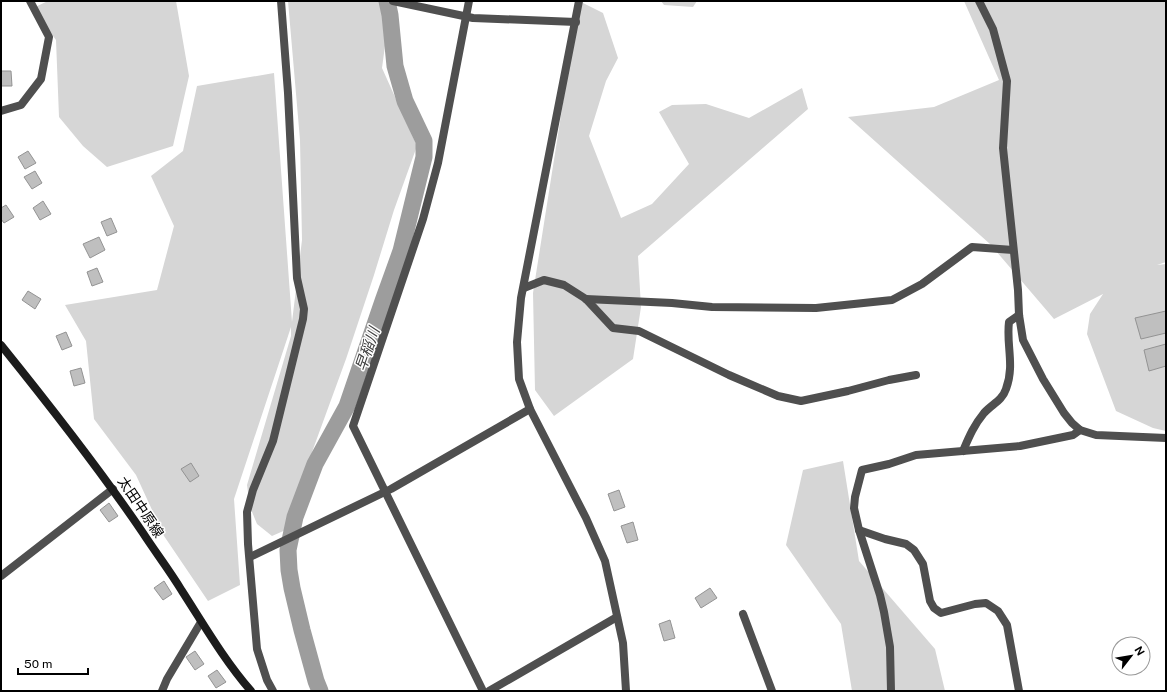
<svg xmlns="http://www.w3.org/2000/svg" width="1167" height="692" font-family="'Public Sans','Noto Sans JP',sans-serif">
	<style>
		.green { fill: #d6d6d6 }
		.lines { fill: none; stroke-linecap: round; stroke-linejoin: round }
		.river { stroke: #9d9d9d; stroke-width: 17 }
		.building { fill: #bfbfbf; stroke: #939393 }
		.minor { stroke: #4f4f4f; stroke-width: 8 }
		.tertiary { stroke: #4f4f4f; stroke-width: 8 }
		.secondary { stroke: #1c1c1c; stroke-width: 8 }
		.labels { text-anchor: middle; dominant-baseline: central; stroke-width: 3; stroke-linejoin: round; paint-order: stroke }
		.street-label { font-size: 14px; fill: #000; stroke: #fff }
		.water-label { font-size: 15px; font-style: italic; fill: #3e3e3e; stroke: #fff }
	</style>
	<rect width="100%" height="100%" fill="#fff"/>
	<!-- green -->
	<g class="green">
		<path d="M48,1H176L189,76L173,146L107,167L83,146L59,117L56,40L33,8Z"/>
		<path d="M288,1H391L382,68L417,146L394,210L374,275L346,359L312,452L297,525L272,536L257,524L250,507L247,485L291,336V327L234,499L240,585L208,601L164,536L136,475L94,419L86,341L65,305L157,290L174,226L151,176L183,151L197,86L274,73L292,322L302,240L300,140Z"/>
		<path d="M579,1L603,13L618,58L606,81L589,136L621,218L652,204L689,164L659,112L672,105L706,104L749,118L802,88L808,109L638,256L641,307L633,359L554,416L535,390L533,293Z"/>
		<path d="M661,1H697L693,7L664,5Z"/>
		<path d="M964,1H1166V262L1157,265L1166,264V431L1153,428L1116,411L1087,334L1090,314L1103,294L1054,319L990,244L848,117L934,107L999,80Z"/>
		<path d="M843,461L859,561L935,649L945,691H852L841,624L786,545L803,470Z"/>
	</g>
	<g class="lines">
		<!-- river -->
		<path class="river" d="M320,691L316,681L302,630L292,588L289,570L288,550L295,517L315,464L347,406L383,301L401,251L424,157V141L405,101L395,66L390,15L387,1"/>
	</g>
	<!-- building -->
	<g class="building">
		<path d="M1,71H11L12,86H1Z"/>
		<path d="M28,151L36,163L25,169L18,157Z"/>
		<path d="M35,171L42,183L32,189L24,177Z"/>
		<path d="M43,201L51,214L40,220L33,208Z"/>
		<path d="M6,205L14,217L4,223L1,219V208Z"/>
		<path d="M111,218L117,232L107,236L101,222Z"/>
		<path d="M99,237L105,250L90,258L83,244Z"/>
		<path d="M97,268L103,282L92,286L87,272Z"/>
		<path d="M28,291L41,299L35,309L22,300Z"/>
		<path d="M1166,311V333L1141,339L1135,318Z"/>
		<path d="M66,332L72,346L62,350L56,336Z"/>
		<path d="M1166,344V366L1149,371L1144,350Z"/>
		<path d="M81,368L85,383L74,386L70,371Z"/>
		<path d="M191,463L199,476L190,482L181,469Z"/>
		<path d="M619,490L625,507L614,511L608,494Z"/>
		<path d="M109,503L118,516L109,522L100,510Z"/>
		<path d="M633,522L638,540L627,543L621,526Z"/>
		<path d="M164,581L172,594L163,600L154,588Z"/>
		<path d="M710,588L717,598L701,608L695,598Z"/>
		<path d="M670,620L675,638L664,641L659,624Z"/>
		<path d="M195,651L204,664L195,670L186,657Z"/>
		<path d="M217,670L226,682L216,688L208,676Z"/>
	</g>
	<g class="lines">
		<!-- minor -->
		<g class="minor">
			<path d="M393,1L473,18L576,22"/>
			<path d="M469,1L438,163L423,219L353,426L483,691"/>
			<path d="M979,1L993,29L1007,81L1003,148L1018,290L1019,315L1023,340L1043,379L1064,413L1072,423L1080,430L1096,435L1166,438"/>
			<path d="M1,111L21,105L41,79L49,37L30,1"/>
			<path d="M524,288L544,280L564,285L586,299L613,328L639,331L729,375L778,396L801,401L848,391L889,380L916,375"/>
			<path d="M586,299L672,303L712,307L816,308L892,300L922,284L972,247L1013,250"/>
			<path d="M963,451C969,437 974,425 984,413C992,404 1002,401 1006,389C1015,365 1006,345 1009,322L1019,315"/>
			<path d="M859,530L885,539L906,544L914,550L923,564L930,601L934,608L941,613L975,604L986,603L998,611L1007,625L1019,691"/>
			<path d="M250,557L391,489L530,409"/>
			<path d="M1,576L113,489"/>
			<path d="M743,614L772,691"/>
			<path d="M162,691L167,679L201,622"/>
			<path d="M273,691L267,680L257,649L248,544L247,512L253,490L273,441L303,319L304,309L297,278L288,93L281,1"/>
			<path d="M489,691L617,617"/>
			<path d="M891,691L890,647L884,612L880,595L859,530L854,508L855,497L862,470L889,464L916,455L1020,446L1073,435L1080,430"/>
		</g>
		<!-- tertiary -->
		<path class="tertiary" d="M579,1L521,298L517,342L519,379L530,409L586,518L605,561L623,643L626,691"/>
		<!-- secondary -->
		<path class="secondary" d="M1,345C51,407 99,468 143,533C156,553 170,571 182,591C204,625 224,660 251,691"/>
	</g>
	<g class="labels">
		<!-- street labels -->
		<g class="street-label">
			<text transform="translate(141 507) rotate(56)">太田中原線</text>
		</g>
		<!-- water labels -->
		<g class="water-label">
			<text transform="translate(367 349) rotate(-71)">早稲川</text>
		</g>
	</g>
	<!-- border -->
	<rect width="1167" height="692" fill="none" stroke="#000000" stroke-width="4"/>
	<!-- north arrow -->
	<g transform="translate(1131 656) rotate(59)"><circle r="19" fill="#ffffff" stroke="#999999"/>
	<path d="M0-3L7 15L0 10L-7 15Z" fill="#000000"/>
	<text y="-6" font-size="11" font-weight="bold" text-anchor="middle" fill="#000000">N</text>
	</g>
	<!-- scale -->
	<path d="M18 668v6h70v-6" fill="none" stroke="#000000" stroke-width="2"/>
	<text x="24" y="668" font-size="12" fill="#000000" stroke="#ffffff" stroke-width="3" paint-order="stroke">50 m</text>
</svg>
